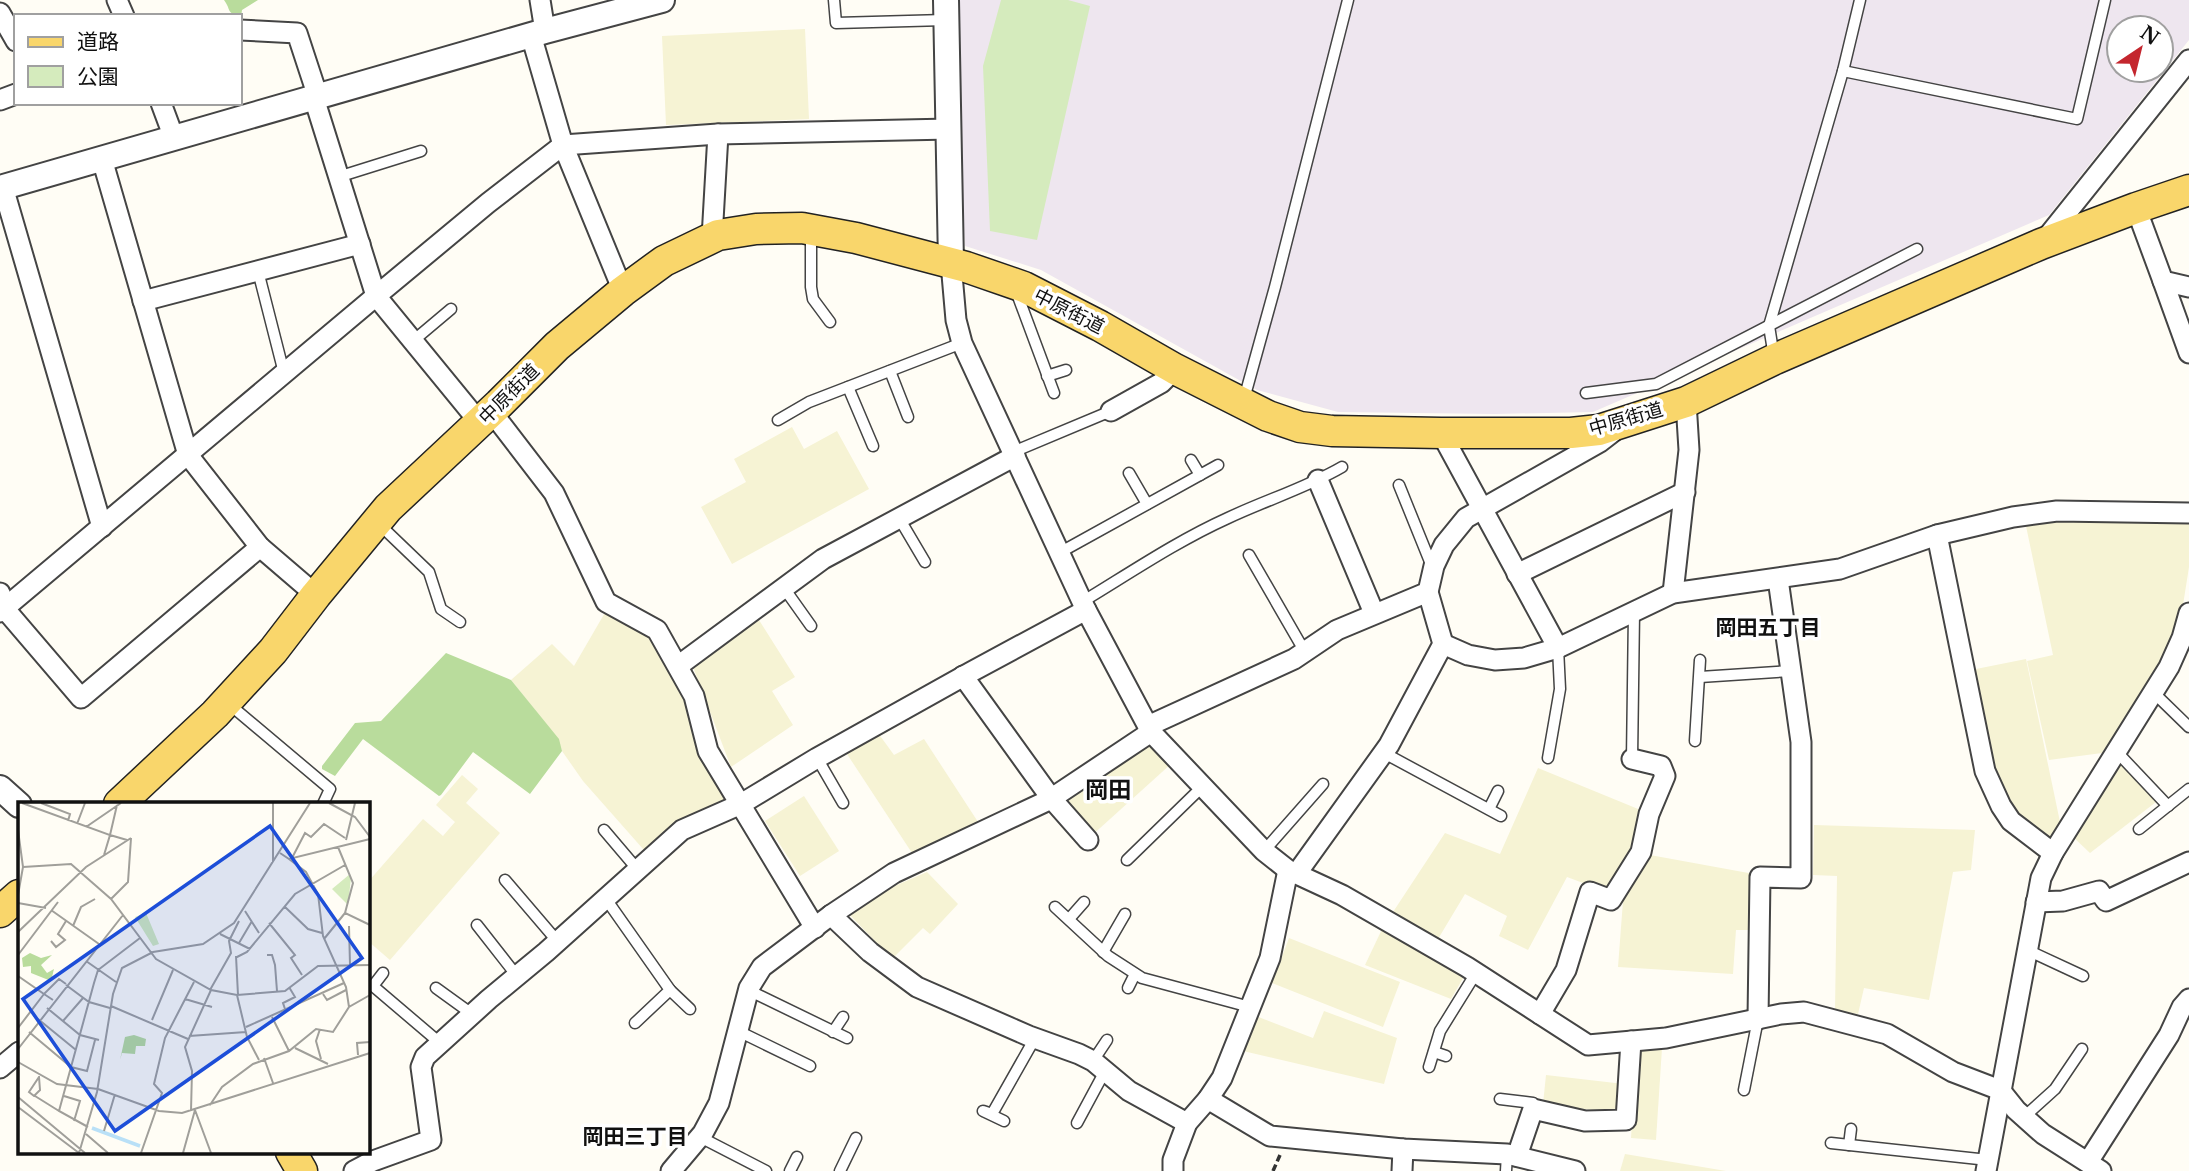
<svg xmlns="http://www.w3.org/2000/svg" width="2189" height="1171" font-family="'Libre Baskerville','Noto Sans JP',serif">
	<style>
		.industrial { fill: #eee6ef; fill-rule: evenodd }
		.farmland { fill: #f6f3d4 }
		.green { fill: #d5ebbd }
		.forest { fill: #b9dc9c }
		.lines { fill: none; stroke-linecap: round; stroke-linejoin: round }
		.service-casing { stroke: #444; stroke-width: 13 }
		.minor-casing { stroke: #444; stroke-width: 23 }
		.tertiary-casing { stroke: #444; stroke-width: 28 }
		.primary-casing { stroke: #222; stroke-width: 33 }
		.path { stroke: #333; stroke-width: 3.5; stroke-dasharray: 7 3.5; stroke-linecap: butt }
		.service { stroke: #fff; stroke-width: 10 }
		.minor { stroke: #fff; stroke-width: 19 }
		.tertiary { stroke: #fff; stroke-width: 24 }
		.primary { stroke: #f9d66b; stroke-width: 30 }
		.labels { text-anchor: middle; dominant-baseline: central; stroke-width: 7; stroke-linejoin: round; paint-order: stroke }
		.street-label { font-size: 19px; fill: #111; stroke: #fff }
		.neighbourhood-label { font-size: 21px; font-weight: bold; fill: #111; stroke: #fff }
		.quarter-label { font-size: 23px; font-weight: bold; fill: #111; stroke: #fff }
		.inset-river { fill: none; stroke: #b9e0f7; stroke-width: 3.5 }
		.inset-road { fill: none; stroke: #a09f9a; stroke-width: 2 }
		.view { fill: #1d4ed8; fill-opacity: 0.15; stroke: #1d4ed8; stroke-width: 3.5 }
		.inset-edge { fill: none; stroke: #111; stroke-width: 3.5 }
	</style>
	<rect width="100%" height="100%" fill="#fffdf5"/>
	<!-- industrial -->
	<path class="industrial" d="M954,0H2189V40L2049,215L1593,412L1495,414L1338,412L1257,390L1041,270L965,246L956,115ZM2119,28H2161V70H2119Z"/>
	<!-- farmland -->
	<g class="farmland">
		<path d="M805,29L809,119L666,125L662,36Z"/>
		<path d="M792,427L804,449L837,431L869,489L732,564L701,507L746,482L734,459Z"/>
		<path d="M2078,517L2189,523V567L2183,605L2166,655L2102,753L2049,760L2027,661L2053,655L2026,526Z"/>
		<path d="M610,604L655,628L738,798L651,858L583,781L562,751L558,739L511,680L552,644L574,666Z"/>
		<path d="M759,620L795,677L772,691L793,725L731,767L693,667Z"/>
		<path d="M2026,659L2060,822L2053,834L2049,837L2017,816L1991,769L1971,670Z"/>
		<path d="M878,733L894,755L924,739L980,825L914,856L847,754Z"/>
		<path d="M1150,741L1172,763L1089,838L1060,802Z"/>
		<path d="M2118,762L2156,802L2090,853L2070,834Z"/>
		<path d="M1538,768L1643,811L1635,848L1607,892L1567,877L1528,950L1499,936L1507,916L1465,894L1438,939L1393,912L1445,833L1500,854Z"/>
		<path d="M462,775L478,789L466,803L500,833L390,960L368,941V882L423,819L443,836L455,822L436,805Z"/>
		<path d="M804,796L839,851L800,876L765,821Z"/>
		<path d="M1814,825L1975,830L1971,870L1953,872L1929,1000L1864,988L1858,1014L1835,1010L1837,876L1813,875Z"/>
		<path d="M1650,855L1754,874L1748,930H1736L1733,974L1618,967L1623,901Z"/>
		<path d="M927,872L958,904L930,934L923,928L892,959L848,913L883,891Z"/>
		<path d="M1384,925L1466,973L1451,999L1365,965Z"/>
		<path d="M1289,938L1400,982L1383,1027L1272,983Z"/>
		<path d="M1324,1011L1397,1038L1384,1084L1243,1051L1256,1016L1313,1038Z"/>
		<path d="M1637,1046L1662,1048L1656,1140L1631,1138Z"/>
		<path d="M1546,1075L1624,1084L1618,1113L1543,1104Z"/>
		<path d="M1625,1154L1726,1171H1620Z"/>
	</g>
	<!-- green -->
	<path class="green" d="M1001,0H1068L1090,6L1037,240L990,231L983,66Z"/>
	<!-- forest -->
	<g class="forest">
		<path d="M224,0H258L242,10L241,17C225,12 232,11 224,0Z"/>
		<path d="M446,653L511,680L559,739L562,751L530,794L473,752L441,795L439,796L363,739L335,776L322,769V766L355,723L381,721Z"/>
	</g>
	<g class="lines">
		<defs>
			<g id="service">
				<path d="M834,0L836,23L945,20"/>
				<path d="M1843,71L2077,119L2105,0"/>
				<path d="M338,177L421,151"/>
				<path d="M811,233V287L813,299L830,322"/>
				<path d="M258,271L284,373"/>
				<path d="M1016,291L1054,393"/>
				<path d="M413,341L451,309"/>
				<path d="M1774,357L1769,326L1843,71L1860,0"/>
				<path d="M890,371L908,417"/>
				<path d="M1047,376L1066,370"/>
				<path d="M848,387L873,446"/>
				<path d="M1586,393L1656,384L1917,249"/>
				<path d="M1244,399L1275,287L1348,0"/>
				<path d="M778,420L809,402L962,343"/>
				<path d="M1013,452L1111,411"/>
				<path d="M1191,460L1200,475"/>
				<path d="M1129,473L1147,504"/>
				<path d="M1399,485L1433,569"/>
				<path d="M899,518L925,562"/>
				<path d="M379,524L429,572L441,609L460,622"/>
				<path d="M1059,553L1218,465"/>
				<path d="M1249,555L1305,652"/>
				<path d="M784,588L811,626"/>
				<path d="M1082,602C1130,573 1177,541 1228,518C1266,500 1306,488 1342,467"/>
				<path d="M1700,677L1791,671"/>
				<path d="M2153,692L2189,727"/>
				<path d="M229,704L330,789L323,804"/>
				<path d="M1695,741L1700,660"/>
				<path d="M2116,751L2168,806"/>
				<path d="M1384,753L1501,816"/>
				<path d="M817,758L843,803"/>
				<path d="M1548,758L1560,689L1558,648"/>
				<path d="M1632,759L1634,612"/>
				<path d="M1489,809L1498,791"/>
				<path d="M2139,829L2189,789"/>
				<path d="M604,830L638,870"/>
				<path d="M1264,851L1323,784"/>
				<path d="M1127,860L1203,786"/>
				<path d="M505,880L558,942"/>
				<path d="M606,899L670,990L635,1023"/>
				<path d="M1055,907L1108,956L1142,978L1250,1007"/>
				<path d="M1069,919L1084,902"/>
				<path d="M477,925L517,976"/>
				<path d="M2027,950L2083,976"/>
				<path d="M1103,952L1125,914"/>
				<path d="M383,973L373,986L440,1043"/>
				<path d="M436,988L472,1014"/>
				<path d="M1128,988L1135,974"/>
				<path d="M670,990L690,1009"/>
				<path d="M748,990L847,1038"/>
				<path d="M738,1031L810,1066"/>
				<path d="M833,1032L843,1017"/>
				<path d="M1434,1052L1446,1056"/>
				<path d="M1093,1061L1107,1040"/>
				<path d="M1429,1067L1440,1031L1476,973"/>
				<path d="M1744,1090L1758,1019"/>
				<path d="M1500,1099L1533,1103"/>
				<path d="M2024,1117L2055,1089L2082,1049"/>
				<path d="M1004,1121L983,1111L992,1114L1035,1038"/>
				<path d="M1077,1123L1105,1071"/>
				<path d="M700,1137L766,1171"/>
				<path d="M1831,1143L1988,1160"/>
				<path d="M1849,1145L1851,1129"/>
				<path d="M790,1171L797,1157"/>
				<path d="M840,1171L856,1138"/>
				<path d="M1506,1171L1507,1154"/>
			</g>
			<g id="minor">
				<path d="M117,0L124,16"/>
				<path d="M540,0L545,31"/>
				<path d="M0,13L16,41"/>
				<path d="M240,30L297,33L318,97"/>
				<path d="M531,35L563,145L623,291"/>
				<path d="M314,98L376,296L480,423"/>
				<path d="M0,100L16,94"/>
				<path d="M161,103L174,138"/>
				<path d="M102,159L188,455L260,547L316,595"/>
				<path d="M3,187L102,527"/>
				<path d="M2136,208L2163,281L2189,287"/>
				<path d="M712,238L718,134"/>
				<path d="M2044,241L2189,60"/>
				<path d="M951,263L956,320L962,343L1086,610L1151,732L1264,851L1288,870L1342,895L1467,967L1588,1045L1666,1038L1781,1014L1804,1012L1887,1034L1953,1072L2000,1090L2016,1110L2043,1134L2101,1171"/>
				<path d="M2163,281L2189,353"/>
				<path d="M143,301L360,244"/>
				<path d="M491,411L554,493L606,602L657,630L694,696L708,751L815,928"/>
				<path d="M1111,411L1161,383L1175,369"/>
				<path d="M1441,433L1558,648"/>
				<path d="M1318,480L1374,613"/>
				<path d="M1937,535L1985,771L2001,806L2011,821L2053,853"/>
				<path d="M1517,574L1685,492"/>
				<path d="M0,593L4,608L81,698L260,547"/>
				<path d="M1673,593L1689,450L1686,402"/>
				<path d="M0,612L376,296L488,203L563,145L718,134L950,129"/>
				<path d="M1443,644L1468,655L1495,660L1524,658L1558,648L1673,593L1840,569L1937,535L2013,517L2057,511L2189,513"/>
				<path d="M678,666L823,559L1015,456"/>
				<path d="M963,676L1051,798L1088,840"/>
				<path d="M1148,726L1294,659L1337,630L1428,592L1434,566L1444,545L1466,518L1600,442L1613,432"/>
				<path d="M1297,873L1389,745L1443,644L1428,592"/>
				<path d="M2036,902L2063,901L2099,891L2106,901L2189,862"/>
				<path d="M831,915L870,952L917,987L1029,1036L1079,1054L1093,1061L1129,1091L1187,1123"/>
				<path d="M1540,1014L1566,970L1590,892L1611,900L1641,852L1649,814L1665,776L1661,766L1632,759"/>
				<path d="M1758,1019L1760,877L1801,878V742L1778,579"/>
				<path d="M0,1068L19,1052"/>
				<path d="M1208,1099L1270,1136L1403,1149L1507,1154L1575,1171"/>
				<path d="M1517,1156L1533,1109L1585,1121L1626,1120L1631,1041"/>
				<path d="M2088,1162L2169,1035L2182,1007L2189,999"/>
				<path d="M354,1171L373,1161L431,1140L421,1067L425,1057L489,999L546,952L682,830L741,804L817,758L971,672L1086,610"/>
				<path d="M671,1171L703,1133L719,1103L749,988L762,967L831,915L894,873L1049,800L1151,732"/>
				<path d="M1173,1171V1160L1187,1123L1208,1099L1222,1078L1270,958L1288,870"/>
				<path d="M1402,1171L1403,1149"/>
				<path d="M1986,1171L2041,878L2053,853L2169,667L2182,638L2189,613"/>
			</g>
			<g id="tertiary">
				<path d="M946,0L951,263"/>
				<path d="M0,188L545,31L662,0"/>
				<path d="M0,788L19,805"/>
			</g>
			<g id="primary">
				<path d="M119,804L215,714L273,651L316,595L388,508L499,404L557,346L623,291L664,261L718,235L756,229L802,228L856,238L966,267L1024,287L1100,326L1175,369L1268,416L1300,427L1332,431L1441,433H1571L1599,430L1686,402L1775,359L2041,244L2136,208L2189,190"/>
				<path d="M0,912L19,895"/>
				<path d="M291,1152L302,1171"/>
			</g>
		</defs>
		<!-- service casing -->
		<use href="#service" class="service-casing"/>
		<!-- minor casing -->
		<use href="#minor" class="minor-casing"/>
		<!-- tertiary casing -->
		<use href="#tertiary" class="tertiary-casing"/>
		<!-- primary casing -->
		<use href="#primary" class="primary-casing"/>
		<!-- path -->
		<path class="path" d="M1273,1171L1280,1155"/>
		<!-- service -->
		<use href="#service" class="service"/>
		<!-- minor -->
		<use href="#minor" class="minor"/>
		<!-- tertiary -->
		<use href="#tertiary" class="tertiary"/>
		<!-- primary -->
		<use href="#primary" class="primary"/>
	</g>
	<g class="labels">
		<!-- street labels -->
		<g class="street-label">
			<text transform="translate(1069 311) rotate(27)">中原街道</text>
			<text transform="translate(509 394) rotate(-45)">中原街道</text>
			<text transform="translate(1626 419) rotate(-16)">中原街道</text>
		</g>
		<!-- neighbourhood labels -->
		<g class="neighbourhood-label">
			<text x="1768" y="628">岡田五丁目</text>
			<text x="635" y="1137">岡田三丁目</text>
		</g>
		<!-- quarter labels -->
		<g class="quarter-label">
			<text x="1108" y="790">岡田</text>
		</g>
	</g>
	<!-- overview -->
	<g transform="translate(18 802)">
		<rect width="352" height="352" fill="#fffdf5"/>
		<path d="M332,72L333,76L330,103L314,87ZM128,111L141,142L135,144L117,115Z" fill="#d5ebbd"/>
		<path d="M12,151L23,156L34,153L23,163L29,171L36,167L33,179L13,171V164L5,165L4,156ZM116,233L128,237L127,244H118L117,252L104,251L102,258L107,235Z" fill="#b9dc9c"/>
		<path class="inset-river" d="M74,326L122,344"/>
		<path class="inset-road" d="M4,1L92,33L86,53M23,1L52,12L50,19M311,1L337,15L352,35M99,3L92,33L109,38M59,22L67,1M68,25L103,1M0,28L5,65L0,93M328,38L337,1M320,45L335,81L327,111L352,123M262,51L271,57L352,37M274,56L287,31L293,35L306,22L327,36M271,57L288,70L300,92L305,134L328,185L331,205M255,60V1M5,65L53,62L93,97L138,157L193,188L219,193L267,189L300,164L352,163M93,97L110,80L113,36M0,101L28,106M266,104L290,127L304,131M33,108L81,142M227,109L241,131M251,121L277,153L273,156L284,173M55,124L63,105L77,97M331,124L332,163M0,130L68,65L113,36M202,132L232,147M306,137L327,111M33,139L38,145L47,138L40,132L48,119M221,141L234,119M0,153L40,100M249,153H254L257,163L259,189M218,154L220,193M219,155L229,150L277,92L327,63M68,159L98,180M0,174L26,192L41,177L48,182M48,183L71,200L92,206M192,188L213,151L211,139L221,119M305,192L309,198L328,188M219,193L229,235L241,258M167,197L194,205M93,204L170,237M29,206L62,233L81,238M267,207L265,201L277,195L271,185M254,215L271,249M20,217L58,248M134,218L155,168M45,219L65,196M228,225L326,181M0,226L26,192L35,198M302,227L298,239L303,257M11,230L53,265L69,269L77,238M171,234L228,230M277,246L310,262M0,247L105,113M340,253L339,241L352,240M246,256L255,281M0,260L39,282L80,287M21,275L22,288L16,294L11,290ZM80,287L141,309L164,311L352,251M17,294L41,309M46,294L62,299L56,319M0,295L67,351M192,303L204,285L235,262L271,249L298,227L315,230L331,205L352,193M0,305L61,351M177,308L193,351M173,309L174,269L167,245L193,188M70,325L41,309L76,181L80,168L122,136M86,329L97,292M68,332L90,351M61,351L79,290L95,192L104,166L135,150L185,142L216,121L292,1M123,351L144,291L136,282L147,236L176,180M165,351L177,308"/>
		<path class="view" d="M252,24L344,156L97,329L5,197Z"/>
		<rect width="352" height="352" class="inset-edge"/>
	</g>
	<!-- legend -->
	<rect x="14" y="14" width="228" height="91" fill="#ffffff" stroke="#a0a0a0" stroke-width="2"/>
	<rect x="28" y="37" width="35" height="10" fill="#f9d66b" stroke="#a0a0a0" stroke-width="2"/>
	<text x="77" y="49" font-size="21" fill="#111111">道路</text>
	<rect x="28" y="66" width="35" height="21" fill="#d5ebbd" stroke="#a0a0a0" stroke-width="2"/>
	<text x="77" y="84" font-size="21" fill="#111111">公園</text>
	<!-- north arrow -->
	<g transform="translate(2140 49) rotate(35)"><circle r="33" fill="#ffffff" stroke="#a0a0a0" stroke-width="2"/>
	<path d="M0-5L12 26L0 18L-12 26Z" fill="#c4262e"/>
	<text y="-10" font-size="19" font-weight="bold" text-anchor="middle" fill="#111111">N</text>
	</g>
</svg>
